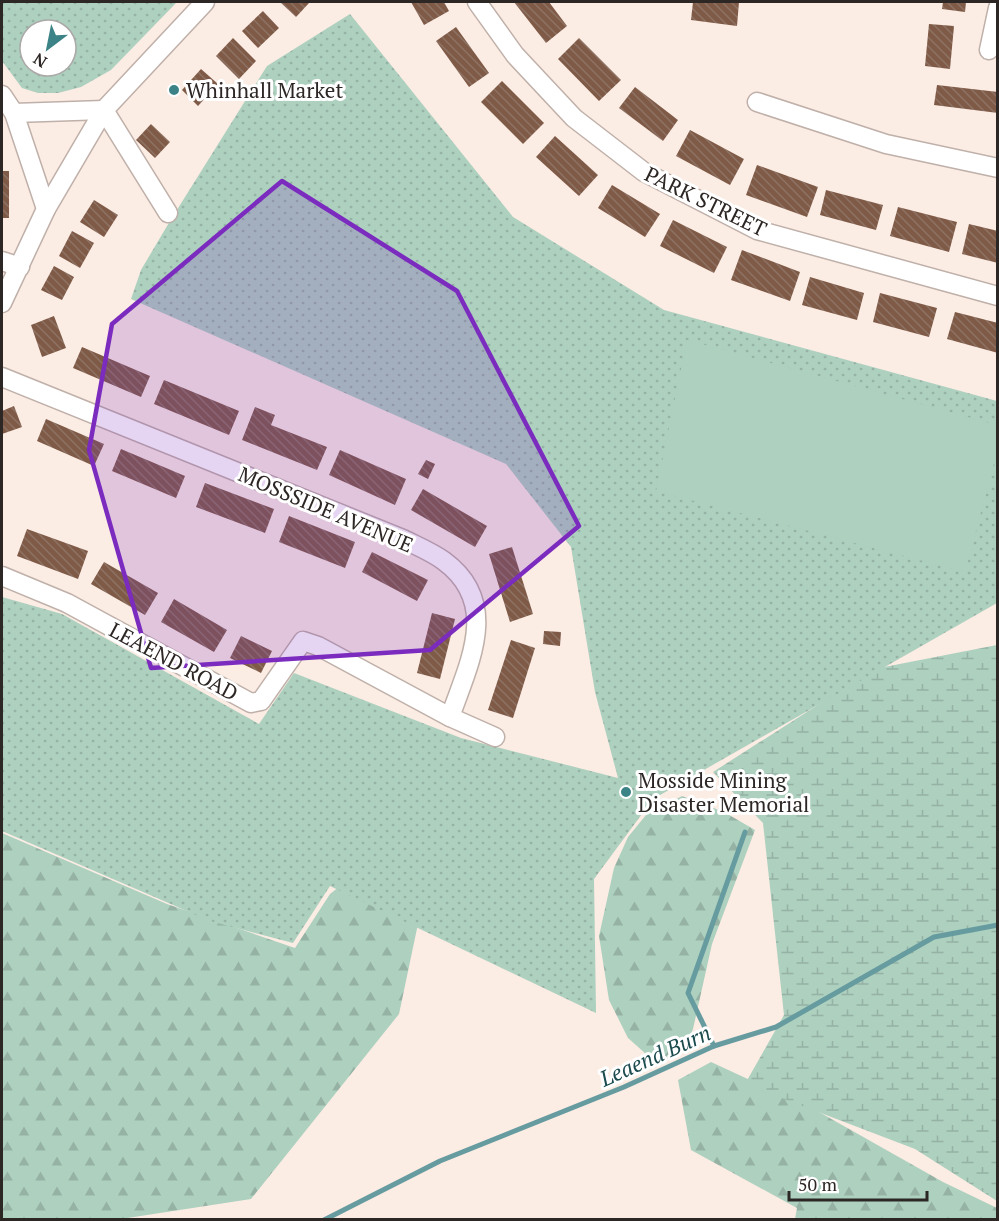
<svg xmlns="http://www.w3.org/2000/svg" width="999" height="1221" font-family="'PT Serif',serif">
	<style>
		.forest { fill: url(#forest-firs) }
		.wetland { fill: url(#wetland-marsh) }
		.park { fill: url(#park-dots); fill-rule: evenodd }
		.garden { fill: #add0bf }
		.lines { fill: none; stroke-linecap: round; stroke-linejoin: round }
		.stream { stroke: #669b9f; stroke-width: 5 }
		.building { fill: url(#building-back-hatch) }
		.minor-casing { stroke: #bfb0a9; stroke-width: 21 }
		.minor { stroke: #fff; stroke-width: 18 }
		.marked { fill: #7b2cbf; fill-opacity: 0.2; stroke: #7b2cbf; stroke-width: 4.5; stroke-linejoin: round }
		.poi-dot { fill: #3b8386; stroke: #fff; stroke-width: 2 }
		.labels { text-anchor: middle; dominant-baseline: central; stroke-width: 6; stroke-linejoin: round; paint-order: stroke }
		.poi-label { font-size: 21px; fill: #2c2624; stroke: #fff; text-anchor: start }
		.street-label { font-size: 21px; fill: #2c2624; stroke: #fff }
		.water-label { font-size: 22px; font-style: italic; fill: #1b4b4f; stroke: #fff }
	</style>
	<defs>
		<pattern id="forest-firs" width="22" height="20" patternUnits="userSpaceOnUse" patternTransform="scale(1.5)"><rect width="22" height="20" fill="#add0bf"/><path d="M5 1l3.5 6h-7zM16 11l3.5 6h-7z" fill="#95b2a4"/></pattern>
		<pattern id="wetland-marsh" width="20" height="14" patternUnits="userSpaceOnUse" patternTransform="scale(1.5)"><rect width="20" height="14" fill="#add0bf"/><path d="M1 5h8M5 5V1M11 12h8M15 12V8" fill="none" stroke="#95b2a4"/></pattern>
		<pattern id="park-dots" width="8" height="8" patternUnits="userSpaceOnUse" patternTransform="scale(1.5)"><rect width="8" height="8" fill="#add0bf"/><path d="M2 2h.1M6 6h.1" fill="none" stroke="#95b2a4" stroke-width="1.8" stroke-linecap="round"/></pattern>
		<pattern id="building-back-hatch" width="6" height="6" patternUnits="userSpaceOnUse" patternTransform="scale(1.5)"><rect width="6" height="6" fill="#7e5a47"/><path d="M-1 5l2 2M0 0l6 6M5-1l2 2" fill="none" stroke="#8e7364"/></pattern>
	</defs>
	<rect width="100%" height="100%" fill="#fbece4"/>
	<!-- forest -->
	<g class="forest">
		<path d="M682,796L724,812L755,830L712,944L693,1029L682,1054L655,1062L628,1038L609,1000L599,936L614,868L628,837L646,815Z"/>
		<path d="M443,805L399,1014L251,1199L121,1219H2V833L167,904L295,948L330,894Z"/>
		<path d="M711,1062L819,1112L943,1182L997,1208V1219H795L797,1208L691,1150L678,1080Z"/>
	</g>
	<!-- wetland -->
	<path class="wetland" d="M997,645V1201L915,1149L745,1084L784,1015L763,823L713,772L874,669Z"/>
	<!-- park -->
	<g class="park">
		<path d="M2,2H177L111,70L81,87L58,93H38L22,88L2,61ZM30,30H66V66H30Z"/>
		<path d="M350,14L513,217L664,310L997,401V603L653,799L594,879L596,1013L330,886L293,943L210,921L2,831V597L62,614L259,724L294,673L461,738L618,778L595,692L571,547L506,464L131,299L141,270L170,221L267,66Z"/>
	</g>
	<!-- garden -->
	<path class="garden" d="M687,340L997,425V452L965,572L656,491Z"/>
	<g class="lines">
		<!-- stream -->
		<g class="stream">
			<path d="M714,1046L688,993L745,832"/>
			<path d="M324,1220L440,1161L624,1087L714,1046L776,1027L934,937L998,925"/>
		</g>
	</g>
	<!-- building -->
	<g class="building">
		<path d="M280,2H310L296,17Z"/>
		<path d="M411,2H444L449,11L424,25Z"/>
		<path d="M514,2H549L567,26L546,43Z"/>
		<path d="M693,2H739L737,26L691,20Z"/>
		<path d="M943,2H966L965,12L942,9Z"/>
		<path d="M263,11L279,28L258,48L242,31Z"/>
		<path d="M929,24L954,26L950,69L925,66Z"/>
		<path d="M456,27L489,73L469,87L436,41Z"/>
		<path d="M233,38L256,61L239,79L216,56Z"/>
		<path d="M579,38L621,80L599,101L558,59Z"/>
		<path d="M201,69L218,84L198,106L182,90Z"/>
		<path d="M502,81L544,123L523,144L481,102Z"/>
		<path d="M937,85L998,92V113L934,105Z"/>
		<path d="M635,87L678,120L663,141L619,108Z"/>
		<path d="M151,124L170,142L155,158L136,140Z"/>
		<path d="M690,130L744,159L730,185L676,156Z"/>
		<path d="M555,136L598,175L579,196L536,157Z"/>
		<path d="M757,165L818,187L807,217L746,195Z"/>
		<rect x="2" y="171" width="7" height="47"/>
		<path d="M612,185L660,214L645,237L598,208Z"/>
		<path d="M826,190L883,205L876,230L820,215Z"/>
		<path d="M94,200L118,215L104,237L80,222Z"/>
		<path d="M898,207L957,222L949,252L890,236Z"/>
		<path d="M673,220L727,247L714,273L660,246Z"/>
		<path d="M969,224L998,231V263L962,254Z"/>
		<path d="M72,231L94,243L80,268L59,256Z"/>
		<path d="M742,250L800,272L790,301L731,280Z"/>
		<path d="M54,266L74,277L62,300L41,290Z"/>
		<path d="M810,277L864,293L857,320L802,305Z"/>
		<path d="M880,293L937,308L929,337L873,322Z"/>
		<path d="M955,312L998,323V353L947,339Z"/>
		<path d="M54,316L66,348L42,357L31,325Z"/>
		<path d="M82,347L150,376L141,397L73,368Z"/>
		<path d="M164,380L239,411L229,435L154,404Z"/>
		<path d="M14,406L22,427L2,434V411Z"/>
		<path d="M255,407L275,415L271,425L327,447L317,470L242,440Z"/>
		<path d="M46,419L104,444L94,466L37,441Z"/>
		<path d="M121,449L185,476L176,498L112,471Z"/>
		<path d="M340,450L406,479L395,505L329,475Z"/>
		<path d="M426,460L435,464L428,479L418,474Z"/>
		<path d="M205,483L274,509L265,533L196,507Z"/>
		<path d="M423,489L487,526L475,547L411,510Z"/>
		<path d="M289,516L355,542L345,568L279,542Z"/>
		<path d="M27,529L88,551L78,579L17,556Z"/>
		<path d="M512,547L533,614L510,622L489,554Z"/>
		<path d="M372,552L428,580L417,601L362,572Z"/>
		<path d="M104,562L158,593L145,615L91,584Z"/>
		<path d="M174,599L227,630L214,652L161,622Z"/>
		<path d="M432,613L455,619L440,679L417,673Z"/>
		<path d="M544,631L561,632L560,646L543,644Z"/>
		<path d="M241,636L272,651L261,673L230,658Z"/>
		<path d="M511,640L535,648L513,718L488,710Z"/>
	</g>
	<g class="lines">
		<defs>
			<g id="minor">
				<path d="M477,2L515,55L574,118L644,172L757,230L998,296"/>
				<path d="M989,50L998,8"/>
				<path d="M2,95L14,113L46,209"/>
				<path d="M757,102L886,144L998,168"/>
				<path d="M14,113L104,110L168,213"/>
				<path d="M2,261L20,267"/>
				<path d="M2,303L46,209L104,110L205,2"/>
				<path d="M2,377L403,539C417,546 432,552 444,561C501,603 469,663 450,717L495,737"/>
				<path d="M2,576L67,603L251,703L261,701L303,641L318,646L450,717"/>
			</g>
		</defs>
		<!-- minor casing -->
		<use href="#minor" class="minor-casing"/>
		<!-- minor -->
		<use href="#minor" class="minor"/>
	</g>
	<!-- marked area -->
	<path class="marked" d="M282,181L457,291L579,526L430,650L151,668L89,450L112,324Z"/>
	<!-- markers -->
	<g class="poi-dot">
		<circle cx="174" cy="90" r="6"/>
		<circle cx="626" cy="792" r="6"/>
	</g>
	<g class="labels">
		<!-- poi labels -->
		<g class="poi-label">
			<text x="186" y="90">Whinhall Market</text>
			<text x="638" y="780">Mosside Mining<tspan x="638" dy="24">Disaster Memorial</tspan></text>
		</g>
		<!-- street labels -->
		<g class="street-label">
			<text transform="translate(706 201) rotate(26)">PARK STREET</text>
			<text transform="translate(326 509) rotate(23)">MOSSSIDE AVENUE</text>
			<text transform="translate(174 661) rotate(28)">LEAEND ROAD</text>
		</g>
		<!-- water labels -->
		<g class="water-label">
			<text transform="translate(655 1055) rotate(-24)">Leaend Burn</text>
		</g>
	</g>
	<!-- border -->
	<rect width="999" height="1221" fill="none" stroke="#2c2624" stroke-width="6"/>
	<!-- north arrow -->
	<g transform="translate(48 48) rotate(212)"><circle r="28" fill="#ffffff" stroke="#aba8a7" stroke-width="1.5"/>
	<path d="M0-4.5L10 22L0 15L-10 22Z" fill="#3b8386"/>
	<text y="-9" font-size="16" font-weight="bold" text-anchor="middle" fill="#2c2624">N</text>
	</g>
	<!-- scale -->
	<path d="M789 1191v9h138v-9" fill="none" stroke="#2c2624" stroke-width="3"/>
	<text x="798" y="1191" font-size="18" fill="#2c2624" stroke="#ffffff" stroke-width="4.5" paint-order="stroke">50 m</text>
</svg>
